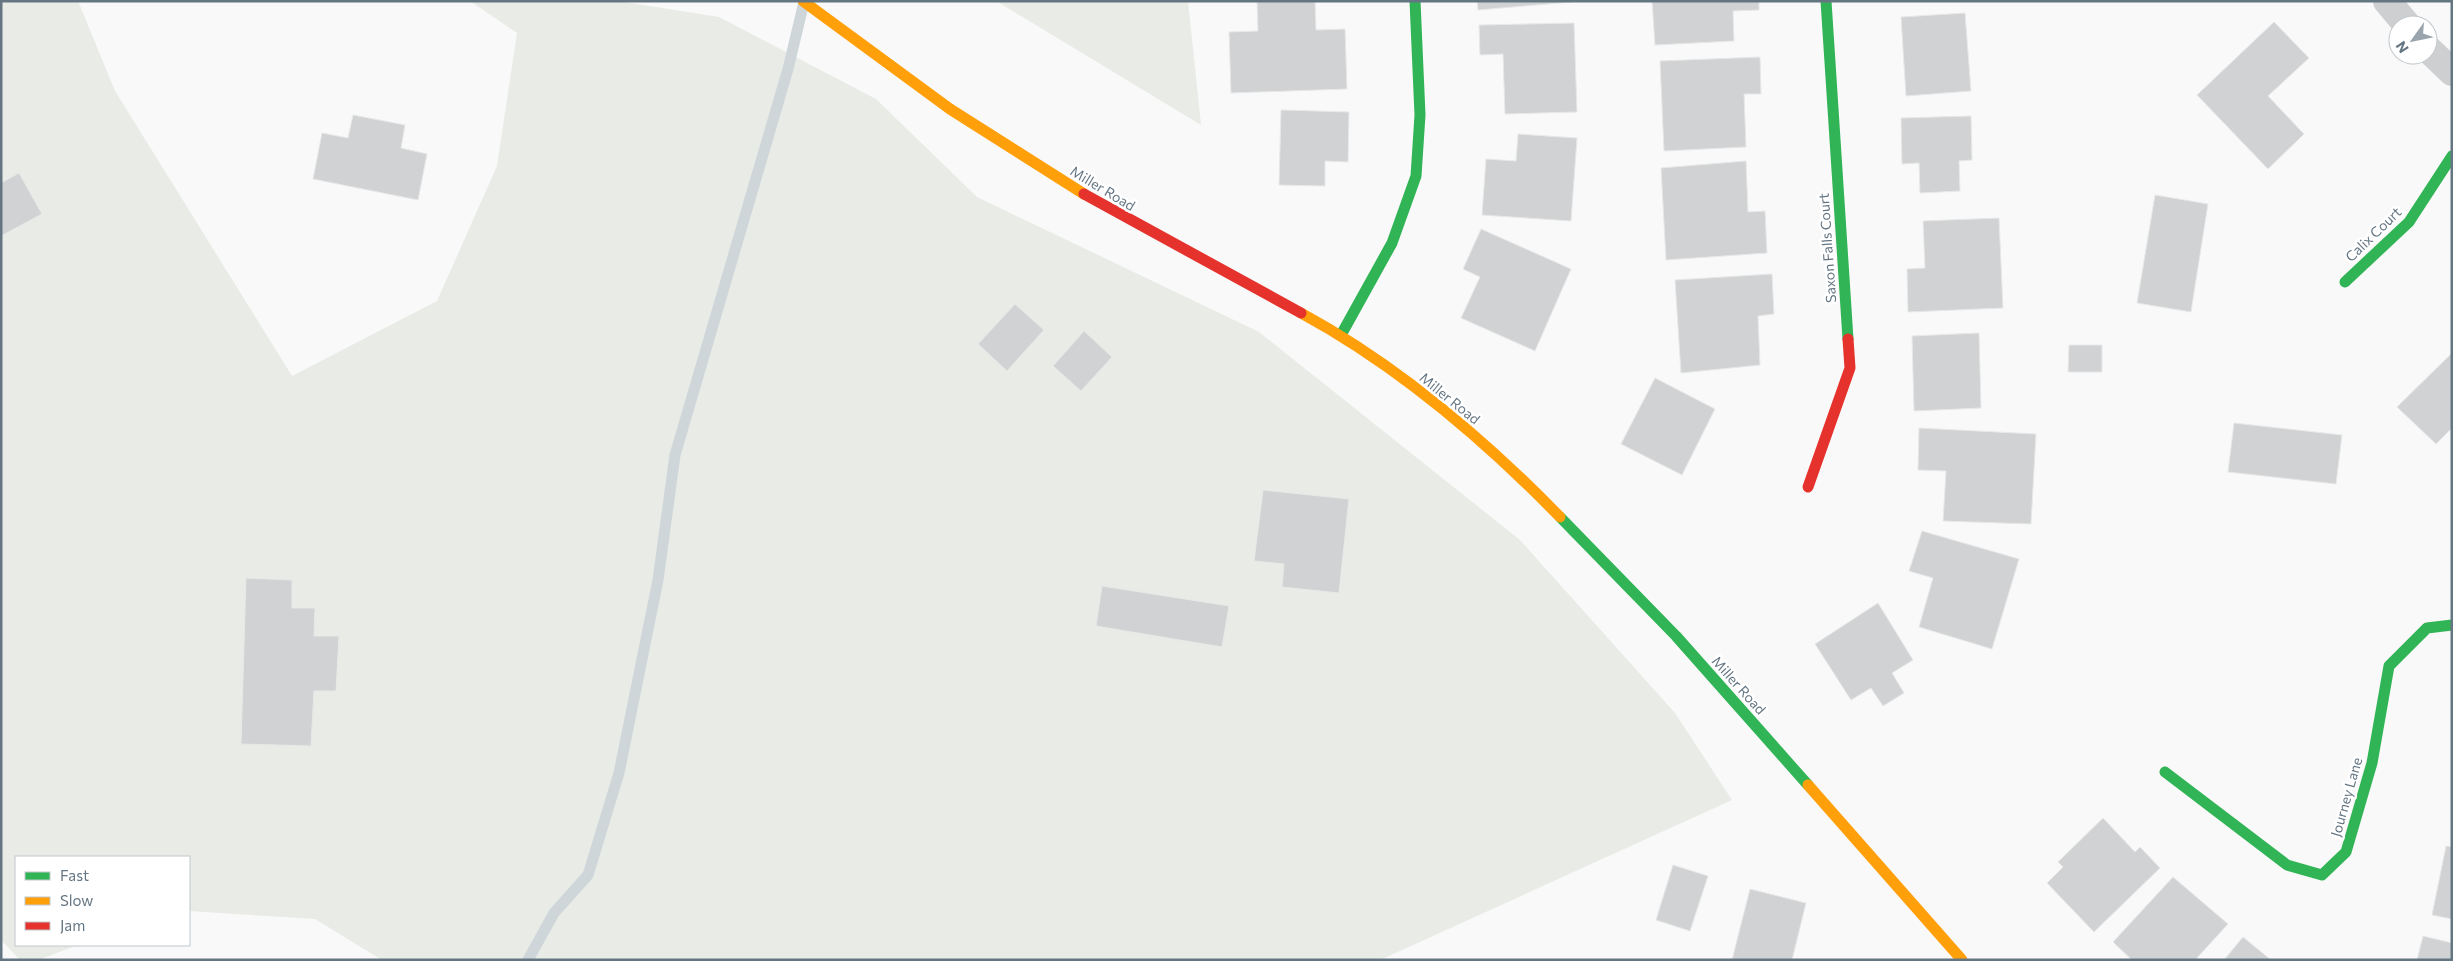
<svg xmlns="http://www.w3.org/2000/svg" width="2453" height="961" font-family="Commissioner,sans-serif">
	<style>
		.green { fill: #e8ebe6 }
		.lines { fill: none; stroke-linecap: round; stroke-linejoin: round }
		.stream { stroke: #ced6d9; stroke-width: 11 }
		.building { fill: #d0d2d3; stroke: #e8e8e8 }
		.street { stroke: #cecfd0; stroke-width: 28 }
		.fast { stroke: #30b455; stroke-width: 11 }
		.slow { stroke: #ff9f0a; stroke-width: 11 }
		.jam { stroke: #e5322d; stroke-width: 11 }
		.labels { text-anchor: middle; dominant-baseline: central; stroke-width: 5; stroke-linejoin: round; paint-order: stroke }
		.street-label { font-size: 14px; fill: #657683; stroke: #fff }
	</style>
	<rect width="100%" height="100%" fill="#f9f9f9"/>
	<!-- green -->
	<g class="green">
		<path d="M1,1H78L115,91L292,376L437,301L497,166L517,33L470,1H618L719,17L876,99L977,197L1259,332L1520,540L1675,713L1732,800L1380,960H382L315,919L189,911V857H16V945H78L38,960H20L1,940Z"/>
		<path d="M996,1H1188L1201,125Z"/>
	</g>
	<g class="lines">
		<!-- stream -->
		<path class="stream" d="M528,960L554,913L588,875L619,773L658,580L675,455L788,69L804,2"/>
	</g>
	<!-- building -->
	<g class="building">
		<path d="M1257,1H1315L1316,30L1345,29L1347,89L1231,93L1229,32L1258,31Z"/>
		<path d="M1477,1H1572V2L1478,10Z"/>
		<path d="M1652,1H1759V10L1733,11L1734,41L1655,45Z"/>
		<path d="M1965,13L1971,91L1906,96L1901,17Z"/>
		<path d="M2274,22L2309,58L2268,96L2304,134L2268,169L2197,95Z"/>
		<path d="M1574,23L1577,112L1505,114L1503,54L1480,55L1479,25Z"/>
		<path d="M1760,57L1761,94H1744L1746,147L1664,151L1660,61Z"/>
		<path d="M1281,110L1349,112L1348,162L1325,161V186L1279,185Z"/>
		<path d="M353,115L405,125L401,148L427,154L418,200L313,179L322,133L348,138Z"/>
		<path d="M1971,116L1972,160L1959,161L1960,191L1920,193L1919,163L1902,164L1901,118Z"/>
		<path d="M1518,134L1577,138L1571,221L1482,215L1486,159L1516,161Z"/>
		<path d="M1746,161L1748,212L1765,211L1767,253L1666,260L1661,168Z"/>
		<path d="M19,173L42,214L1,236V183Z"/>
		<path d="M2155,195L2208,204L2191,312L2137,303Z"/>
		<path d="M1999,218L2003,308L1908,312L1907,269L1925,268L1923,221Z"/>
		<path d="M1481,229L1571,269L1535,351L1461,318L1480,277L1463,269Z"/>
		<path d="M1772,274L1774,314L1758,316L1760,365L1681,373L1675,280Z"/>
		<path d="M1015,304L1044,330L1007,371L978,344Z"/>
		<path d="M1084,331L1112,357L1081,391L1053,366Z"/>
		<path d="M1979,333L1981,408L1914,411L1912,336Z"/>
		<path d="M2069,345H2102V372H2068Z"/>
		<path d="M2452,353V428L2436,444L2397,407Z"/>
		<path d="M1655,378L1715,409L1682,475L1621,444Z"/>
		<path d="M2234,423L2342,435L2336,484L2228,472Z"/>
		<path d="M1919,428L2036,434L2031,524L1943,521L1946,471L1918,470Z"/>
		<path d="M1263,490L1349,499L1339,593L1282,587L1284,564L1254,561Z"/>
		<path d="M1922,531L2019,559L1992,649L1919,627L1933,578L1909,571Z"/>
		<path d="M246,578L292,580V608H315L314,636H339L336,691H314L311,746L241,744Z"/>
		<path d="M1102,586L1229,606L1222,647L1096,626Z"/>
		<path d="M1878,603L1913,660L1892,673L1904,693L1883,706L1871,688L1851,700L1815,644Z"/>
		<path d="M2103,818L2135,852L2140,847L2160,868L2094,932L2047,883L2063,867L2058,862Z"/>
		<path d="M2446,846L2452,847V919L2432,915Z"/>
		<path d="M1673,865L1708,876L1690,931L1656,920Z"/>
		<path d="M2173,877L2228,924L2195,960H2132L2113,942Z"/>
		<path d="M1750,889L1806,903L1792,960H1732Z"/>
		<path d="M2423,936L2452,943V960H2417Z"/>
		<path d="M2243,937L2271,960H2224Z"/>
	</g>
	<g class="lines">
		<!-- street -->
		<g class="street">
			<path d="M2387,1L2407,25"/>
			<path d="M2428,49L2452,72"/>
		</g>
		<!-- fast -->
		<g class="fast">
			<path d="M1826,1L1848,339"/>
			<path d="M2345,282L2409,222L2452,156"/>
			<path d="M1341,335L1392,243L1416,176L1420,115L1415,1"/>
			<path d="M1560,517L1676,636L1808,785"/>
			<path d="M2165,772L2287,865L2322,875L2346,852L2372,763L2389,666L2427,628L2452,625"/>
		</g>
		<!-- slow -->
		<g class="slow">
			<path d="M803,1L950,109L1084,194"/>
			<path d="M1301,313C1397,365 1484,439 1560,517"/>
			<path d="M1808,785L1962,960"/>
		</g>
		<!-- jam -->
		<g class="jam">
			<path d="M1084,194L1301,313"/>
			<path d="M1808,487L1850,368L1848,339"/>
		</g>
	</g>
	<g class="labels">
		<!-- street labels -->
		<g class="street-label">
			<text transform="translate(1103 188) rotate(31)">Miller Road</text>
			<text transform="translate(2373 234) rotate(-44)">Calix Court</text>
			<text transform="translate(1827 248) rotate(-94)">Saxon Falls Court</text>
			<text transform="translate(1450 398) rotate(39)">Miller Road</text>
			<text transform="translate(1739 685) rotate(48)">Miller Road</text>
			<text transform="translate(2346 797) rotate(-74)">Journey Lane</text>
		</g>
	</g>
	<!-- border -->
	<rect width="2453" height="961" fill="none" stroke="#657683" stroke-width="5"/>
	<!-- legend -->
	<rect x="15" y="856" width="175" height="90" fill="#ffffff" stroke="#c1c8cd"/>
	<rect x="25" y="872" width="25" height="8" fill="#30b455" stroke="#c1c8cd"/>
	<text x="60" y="881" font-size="15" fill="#657683">Fast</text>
	<rect x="25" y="897" width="25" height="8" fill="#ff9f0a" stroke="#c1c8cd"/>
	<text x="60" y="906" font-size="15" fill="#657683">Slow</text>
	<rect x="25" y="922" width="25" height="8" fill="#e5322d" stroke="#c1c8cd"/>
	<text x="60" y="931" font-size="15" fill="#657683">Jam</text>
	<!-- north arrow -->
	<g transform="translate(2413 40) rotate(237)"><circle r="24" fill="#ffffff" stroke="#c1c8cd"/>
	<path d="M0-4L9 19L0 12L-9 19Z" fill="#99a4ac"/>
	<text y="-8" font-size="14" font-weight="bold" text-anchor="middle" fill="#657683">N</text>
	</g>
</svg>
